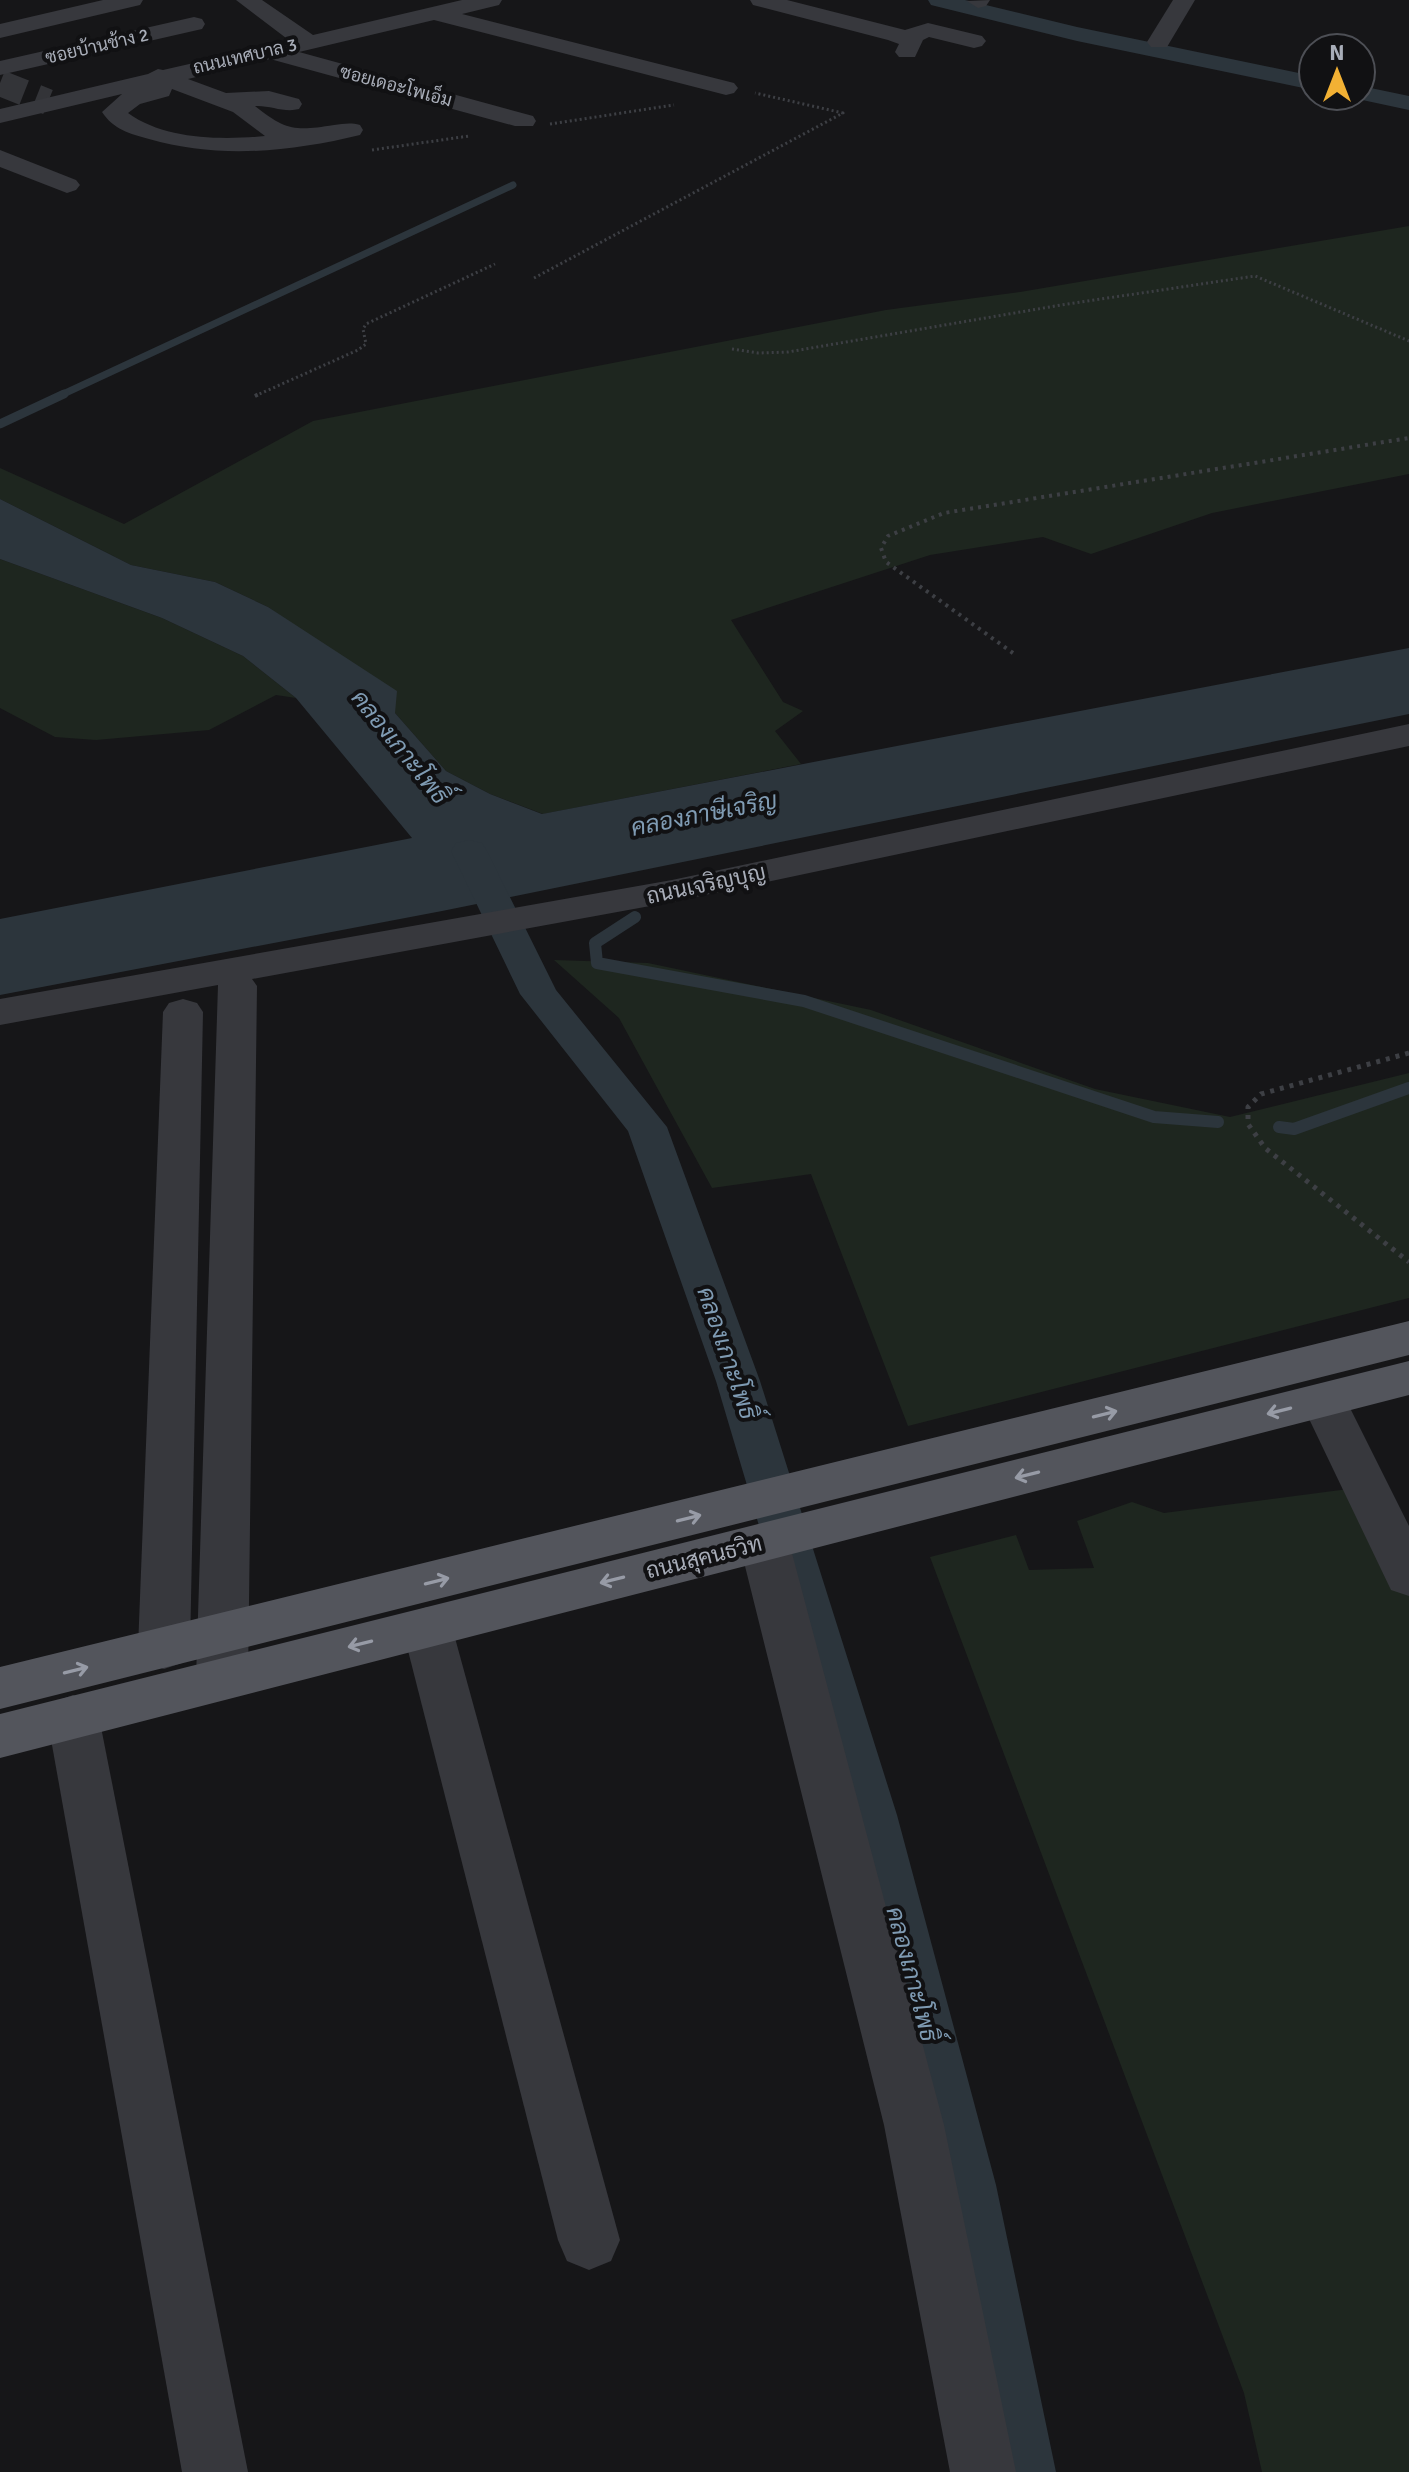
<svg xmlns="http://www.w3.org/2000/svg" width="1409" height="2472" font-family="Signika,Sarabun,sans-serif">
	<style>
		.green { fill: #1e261f }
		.water { fill: #2c353c }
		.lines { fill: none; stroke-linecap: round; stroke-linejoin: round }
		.stream-far2 { stroke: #2c353c; stroke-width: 7 }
		.stream-far1 { stroke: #2c353c; stroke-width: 9 }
		.stream { stroke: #2c353c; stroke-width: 12 }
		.canal { fill: #2c353c; fill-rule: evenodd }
		.minor-tunnel { stroke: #333438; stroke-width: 26; stroke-dasharray: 26 13; stroke-linecap: butt }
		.path-far2 { stroke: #3d3f44; stroke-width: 3; stroke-dasharray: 2 3; stroke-linecap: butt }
		.path-far1 { stroke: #3d3f44; stroke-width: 4; stroke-dasharray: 3 5; stroke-linecap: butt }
		.path { stroke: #3d3f44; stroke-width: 5; stroke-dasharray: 4 6; stroke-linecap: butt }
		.minor { fill: #37383d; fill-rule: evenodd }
		.major { fill: #53555c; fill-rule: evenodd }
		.oneway { stroke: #979ba6 }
		.labels { text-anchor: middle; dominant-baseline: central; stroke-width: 8; stroke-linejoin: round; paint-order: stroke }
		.far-street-label { font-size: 18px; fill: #a8adb8; stroke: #111113 }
		.street-label { font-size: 22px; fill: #a8adb8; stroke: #111113 }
		.water-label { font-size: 24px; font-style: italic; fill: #7f9bb3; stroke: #111113 }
	</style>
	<rect width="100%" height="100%" fill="#161618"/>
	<!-- green -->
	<g class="green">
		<path d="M1409,226V474L1212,513L1091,554L1043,537L930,555L731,620L783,702L803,711L775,731L801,764L543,814L490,794L446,771L395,713L329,650L268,607L215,582L131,565L0,499V468L124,524L313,421L886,310L1020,292Z"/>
		<path d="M0,559L162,618L243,656L296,698L276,695L209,730L96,740L55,737L0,708Z"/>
		<path d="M554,960L648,963L871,1010L1095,1089L1230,1117L1409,1073V1298L908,1426L811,1174L712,1188L619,1018Z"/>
		<path d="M1379,1485L1409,1528V2472H1262L1244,2393L930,1557L1016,1535L1029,1570L1094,1568L1077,1521L1132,1502L1164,1513Z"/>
	</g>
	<!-- water -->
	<path class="water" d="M0,499L131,565L215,582L268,607L397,691L395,713L446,771L490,794L542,814L1409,648V714L442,911L0,995V919L412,838L296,698L243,656L162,618L0,559Z"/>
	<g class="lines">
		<!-- stream-far2 -->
		<path class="stream-far2" d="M59,396L513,185"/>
		<!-- stream-far1 -->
		<path class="stream-far1" d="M0,424L64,394"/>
		<!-- stream -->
		<g class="stream">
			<path d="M635,917L595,943L597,963L804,1001L1154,1117L1218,1122"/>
			<path d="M1279,1127L1294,1129L1409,1088"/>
		</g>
		<!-- canal -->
		<g class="canal">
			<path d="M928,0H965L1077,27L1313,76V90L1077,41L931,5Z"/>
			<path d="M1361,86L1409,96V110L1353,98L1361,96Z"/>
			<path d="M469,840L482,843L487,851L556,990L667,1127L760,1381L897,1815L996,2185L1056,2472H994L938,2185L845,1815L716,1381L628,1131L520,994L451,851L456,843Z"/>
		</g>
		<!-- minor-tunnel -->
		<path class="minor-tunnel" d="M0,83L48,102"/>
		<!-- path-far2 -->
		<g class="path-far2">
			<path d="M550,124L674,105"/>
			<path d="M372,150L469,136"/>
			<path d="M534,278L843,113L755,93"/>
			<path d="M732,349L758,353L788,352L1061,305L1255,276L1409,341"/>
			<path d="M255,396L358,350L366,344L363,329L366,324L495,264"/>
		</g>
		<!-- path-far1 -->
		<g class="path-far1">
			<path d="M255,396L259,394"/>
			<path d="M1013,653L886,562L881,548L888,536L944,513L1409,438"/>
		</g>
		<!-- path -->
		<path class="path" d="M1409,1053L1261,1094L1248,1107V1124L1265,1148L1409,1262"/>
		<!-- minor -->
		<g class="minor">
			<path d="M103,0H143L140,5L0,38V24Z"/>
			<path d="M236,0H262L313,35L462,0H502L499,5L462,14L734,83L738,88L734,93L726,95L434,20L299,52L533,116L536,121L533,126H515L270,59L188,79L226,93L269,91L299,99L302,104L299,109C284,113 270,105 255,106C286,131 296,131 334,125C343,124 350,122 360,125L363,130L360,135C290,152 218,159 149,139C130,134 113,129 102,112L122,94L0,123V109L148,74L158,69L163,70L290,41ZM172,89L233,112L265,136C222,140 165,140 128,113L140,104L169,96Z"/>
			<path d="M750,0H787L905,30L928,23L982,36L986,41L982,46L974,48L929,37L923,40L915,57H899L895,52L899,44L888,40L753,5Z"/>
			<path d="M990,0L986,6L978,8L967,1Z"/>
			<path d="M1173,0H1195L1167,47H1151L1147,42Z"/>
			<path d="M194,17L202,19L205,24L202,29L0,75V61Z"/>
			<path d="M0,150L76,180L80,185L76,190L67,193L0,167Z"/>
			<path d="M1409,724V746L672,902L252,979L257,986L248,1679L240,1694L222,1700L204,1694L196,1679L218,985L0,1025V999L672,880Z"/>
			<path d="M183,999L197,1003L203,1012L190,1648L182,1663L164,1669L146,1663L138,1648L163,1012L169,1003Z"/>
			<path d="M1323,1383L1340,1388L1409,1526V1596L1391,1590L1300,1400L1306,1388Z"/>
			<path d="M764,1523L781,1528L789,1542L944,2125L1016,2472H950L884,2125L739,1542L747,1528Z"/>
			<path d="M427,1607L445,1613L452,1627L620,2240L611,2261L589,2270L567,2261L558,2240L402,1627L409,1613Z"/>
			<path d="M73,1695L92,1702L99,1717L248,2472H182L47,1717L54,1702Z"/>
		</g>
		<!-- major -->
		<g class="major">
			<path d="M1409,1321V1355L0,1709V1667Z"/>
			<path d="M1409,1361V1395L0,1758V1714Z"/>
		</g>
	</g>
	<!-- one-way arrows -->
	<defs><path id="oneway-shaft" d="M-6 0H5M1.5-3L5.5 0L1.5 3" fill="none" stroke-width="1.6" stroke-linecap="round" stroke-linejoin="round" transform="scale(2)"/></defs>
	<g class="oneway">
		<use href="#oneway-shaft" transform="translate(1279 1411) rotate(166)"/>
		<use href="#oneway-shaft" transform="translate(1105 1414) rotate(-14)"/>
		<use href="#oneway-shaft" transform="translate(1027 1475) rotate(166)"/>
		<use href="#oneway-shaft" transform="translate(689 1518) rotate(-14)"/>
		<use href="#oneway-shaft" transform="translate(612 1580) rotate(166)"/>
		<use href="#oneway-shaft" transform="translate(437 1581) rotate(-14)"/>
		<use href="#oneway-shaft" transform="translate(360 1644) rotate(166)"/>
		<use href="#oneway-shaft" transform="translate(76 1670) rotate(-14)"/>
	</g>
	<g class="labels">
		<!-- far-street labels -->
		<g class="far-street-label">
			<text transform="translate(97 46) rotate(-13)">ซอยบ้านช้าง 2</text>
			<text transform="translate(245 56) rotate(-13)">ถนนเทศบาล 3</text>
			<text transform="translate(396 86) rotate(15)">ซอยเดอะโพเอ็ม</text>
		</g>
		<!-- street labels -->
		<g class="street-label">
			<text transform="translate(706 884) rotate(-12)">ถนนเจริญบุญ</text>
			<text transform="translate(704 1557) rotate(-14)">ถนนสุคนธวิท</text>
		</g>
		<!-- water labels -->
		<g class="water-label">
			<text transform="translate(400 747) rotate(51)">คลองเกาะโพธิ์</text>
			<text transform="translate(704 814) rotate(-11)">คลองภาษีเจริญ</text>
			<text transform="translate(727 1353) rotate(71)">คลองเกาะโพธิ์</text>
			<text transform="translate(912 1974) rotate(75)">คลองเกาะโพธิ์</text>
		</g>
	</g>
	<!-- north arrow -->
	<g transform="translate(1337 72)"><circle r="38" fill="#111113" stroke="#4d4f55" stroke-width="2"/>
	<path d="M0-6L14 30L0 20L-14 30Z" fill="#f2b134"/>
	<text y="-12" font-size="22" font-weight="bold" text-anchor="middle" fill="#a8adb8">N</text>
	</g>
</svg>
